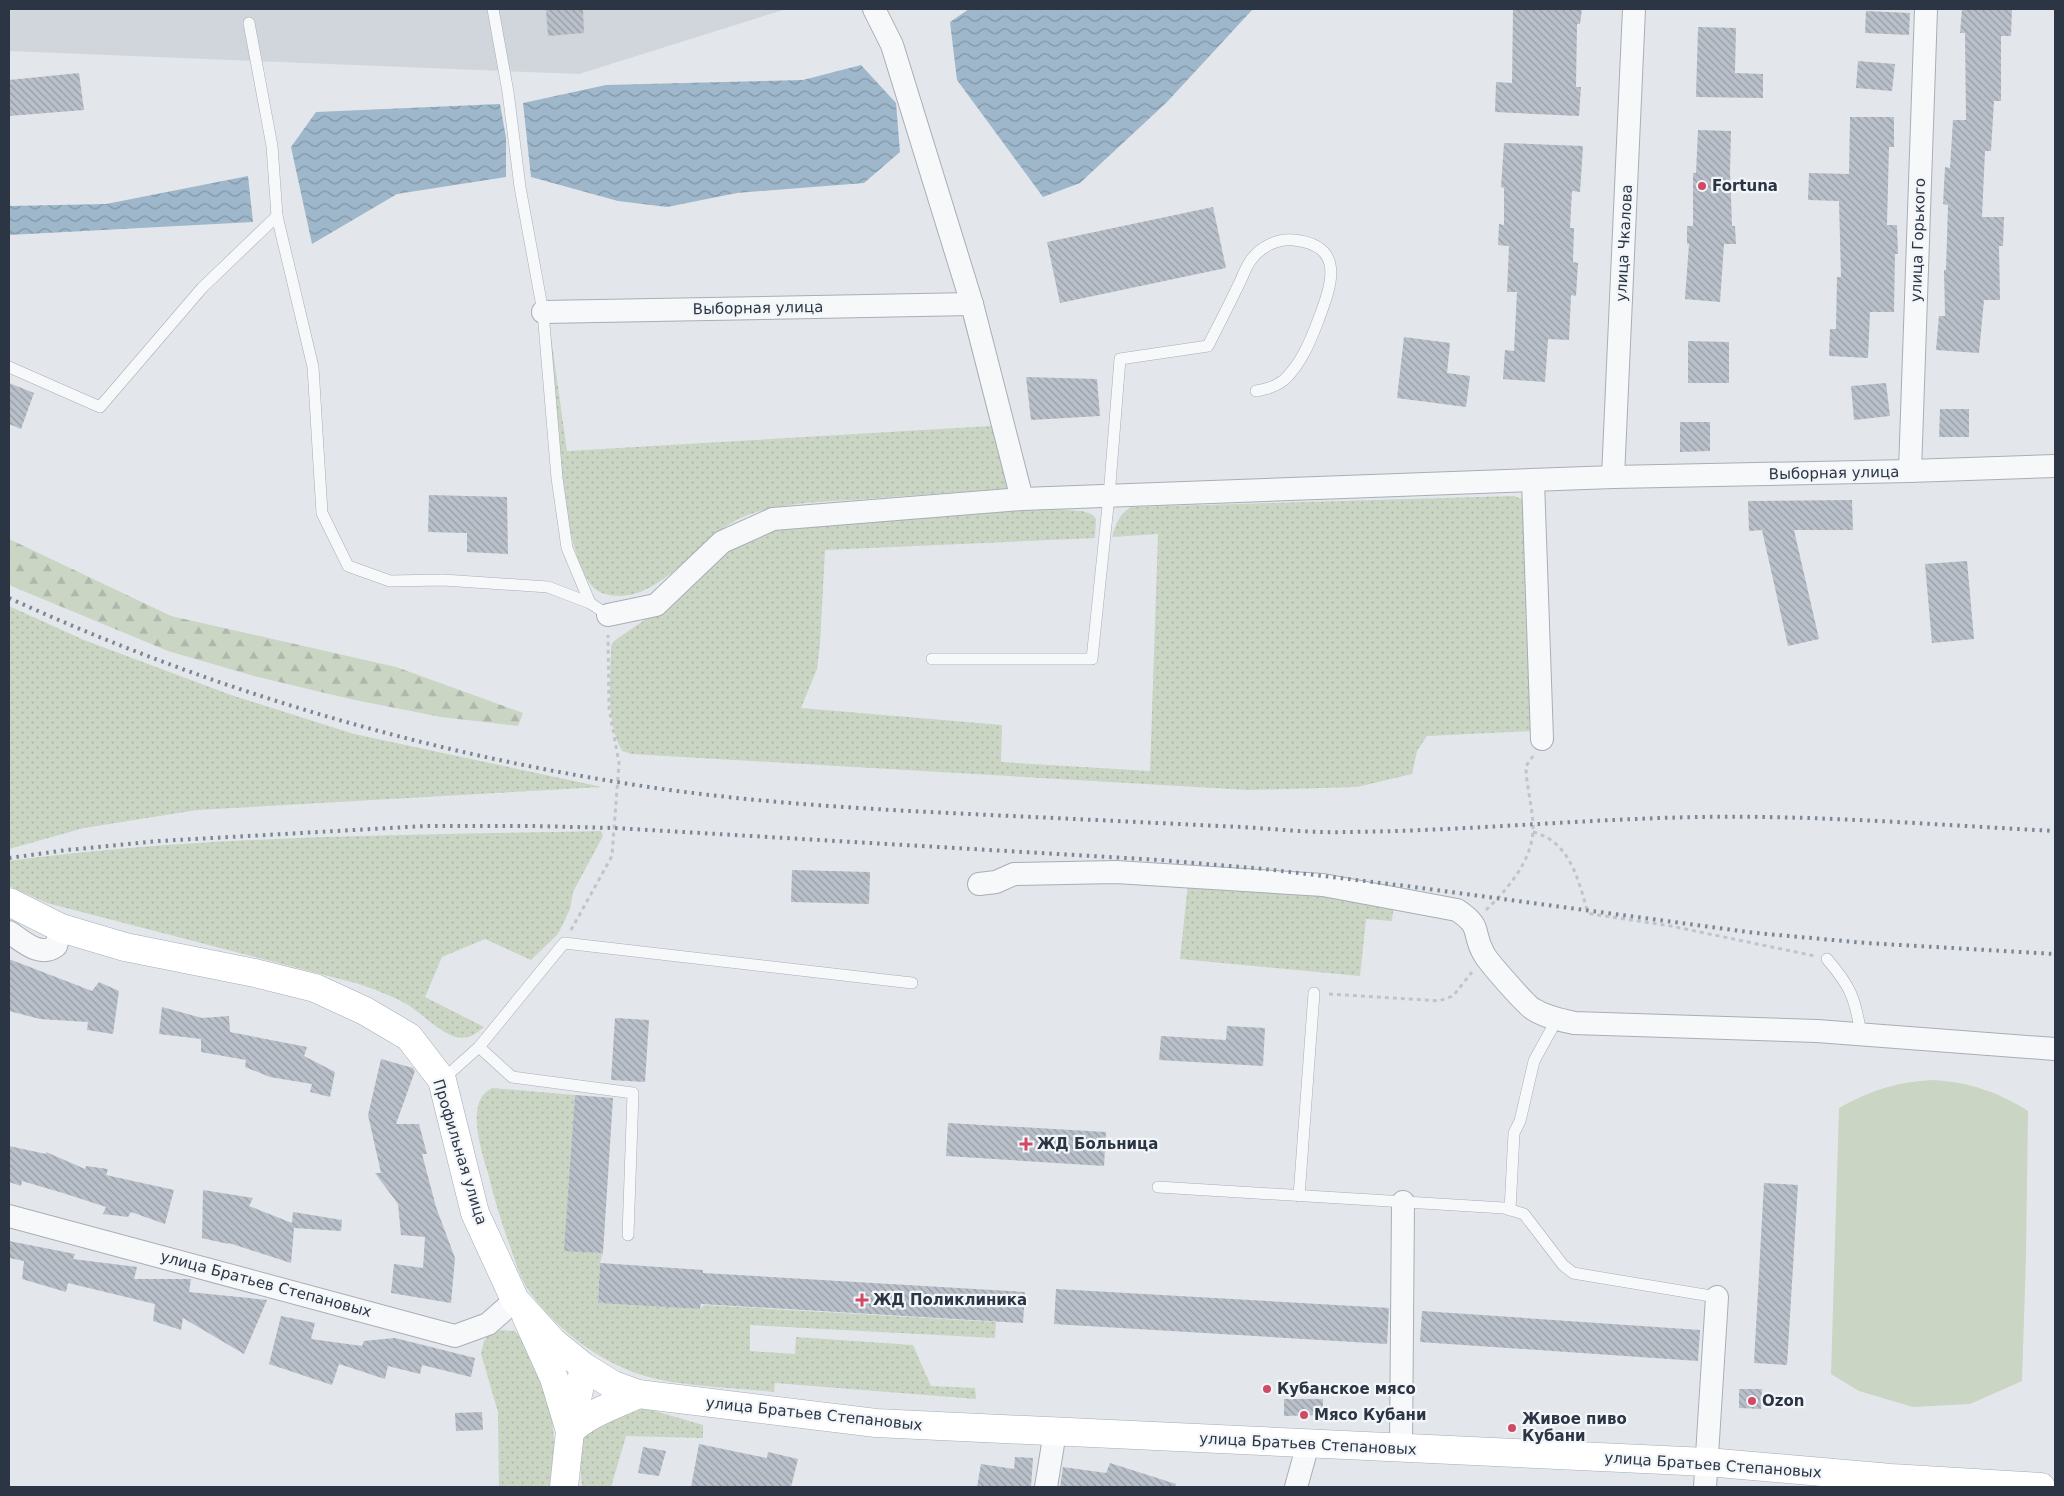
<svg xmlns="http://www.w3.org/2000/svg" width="2064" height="1496" font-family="'DejaVu Sans',sans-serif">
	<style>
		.built { fill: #d1d6dd }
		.grass { fill: url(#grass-dots) }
		.forest { fill: url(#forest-firs) }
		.green { fill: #cad5c4 }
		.water { fill: url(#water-waves) }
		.building { fill: url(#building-back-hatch) }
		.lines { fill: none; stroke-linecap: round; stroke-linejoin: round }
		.service-casing { stroke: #a8aeb6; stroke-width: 12 }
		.minor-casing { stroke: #a8aeb6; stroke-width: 24 }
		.secondary-casing { stroke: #a8aeb6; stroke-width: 29 }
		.primary-casing { stroke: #a2acb7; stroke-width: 29 }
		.path { stroke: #c1c5cb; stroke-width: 3; stroke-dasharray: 4 4; stroke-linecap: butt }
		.service { stroke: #f6f8fa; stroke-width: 11 }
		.minor { stroke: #f6f8fa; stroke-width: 22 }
		.secondary { stroke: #fff; stroke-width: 28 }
		.primary { stroke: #fff; stroke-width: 28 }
		.rail { stroke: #7c8795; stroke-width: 4; stroke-dasharray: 2.5 5; stroke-linecap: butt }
		.poi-dot { fill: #d04965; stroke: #f3f6f9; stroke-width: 2 }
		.labels { text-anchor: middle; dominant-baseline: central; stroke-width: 4.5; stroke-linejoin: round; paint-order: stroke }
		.poi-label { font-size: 15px; font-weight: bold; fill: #2b3544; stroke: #f3f6f9; text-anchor: start }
		.street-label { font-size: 15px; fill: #2b3544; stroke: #f3f6f9 }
	</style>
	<defs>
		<pattern id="grass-dots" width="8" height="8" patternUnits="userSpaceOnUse" patternTransform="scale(1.25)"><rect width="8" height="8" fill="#cad5c4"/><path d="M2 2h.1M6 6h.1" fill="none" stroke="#aeb7aa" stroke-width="1.8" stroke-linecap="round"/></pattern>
		<pattern id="forest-firs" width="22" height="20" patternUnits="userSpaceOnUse" patternTransform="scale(1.25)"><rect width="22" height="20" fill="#cad5c4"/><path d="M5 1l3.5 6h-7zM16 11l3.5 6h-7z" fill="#aeb7aa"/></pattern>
		<pattern id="water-waves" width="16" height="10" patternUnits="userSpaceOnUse" patternTransform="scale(1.25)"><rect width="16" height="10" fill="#9eb7cb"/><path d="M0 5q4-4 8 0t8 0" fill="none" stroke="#8196a6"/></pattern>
		<pattern id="building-back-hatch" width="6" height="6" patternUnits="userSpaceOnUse" patternTransform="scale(1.25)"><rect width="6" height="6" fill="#bac0c9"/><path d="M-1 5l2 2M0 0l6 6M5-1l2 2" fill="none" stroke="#979da5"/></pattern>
	</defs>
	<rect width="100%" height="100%" fill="#e3e7eb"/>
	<!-- built -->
	<path class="built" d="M9,9H786L579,74L9,51Z"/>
	<!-- grass -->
	<g class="grass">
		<path d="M960,306L965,308L1010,485L1007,489C955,492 904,496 852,500C818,502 781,503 748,515C702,532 679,581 634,594C622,597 603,597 594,588C557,551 554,378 549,322L567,451L991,426Z"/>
		<path d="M1514,496L1524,500L1534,731L1427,736L1417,751L1412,774L1357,787L1248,790L632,754L622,751C605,721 611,679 611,646L614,641L659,610L707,562L761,528L1040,508L1083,511L1093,515L1096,519L1095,538L825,550L820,644L817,669L801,708L1002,725L1001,762L1150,771L1158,534L1112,537C1116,524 1119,514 1131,507Z"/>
		<path d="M9,606L84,640L231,695L354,734L602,787L197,810L84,828L9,849Z"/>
		<path d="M601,831L603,836L573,892L570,909L558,934L531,960L485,939L442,957L425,997L484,1027C476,1034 468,1040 456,1037C442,1034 422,1014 408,1005C393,996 376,990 359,984L47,903L9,886V861C205,835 403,835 601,831Z"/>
		<path d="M1188,883L1394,902L1392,921L1366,919L1360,976L1180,959Z"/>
		<path d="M492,1088L575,1095L565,1250L603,1253L600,1263L598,1303L700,1309L704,1305L996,1322L995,1338L750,1325V1351L795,1354L796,1337L913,1345L931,1386L975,1388L976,1399L775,1383L774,1392C737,1388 698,1387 661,1380C610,1370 558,1333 529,1291C520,1278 516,1263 511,1249C502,1224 494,1199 488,1173C482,1153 469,1114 483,1095C485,1092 489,1090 492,1088Z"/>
		<path d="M501,1330L515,1331C539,1361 553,1403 554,1441C555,1456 551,1472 550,1487H499L498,1412L481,1354L484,1341L488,1336Z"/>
		<path d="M641,1407L703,1425V1438L626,1436L611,1487H582C581,1472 577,1450 585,1436C592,1423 627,1413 641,1407Z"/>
	</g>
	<!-- forest -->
	<path class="forest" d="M9,539L171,616L396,667L523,713L518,726L441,717L350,699L254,676L168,651L9,585Z"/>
	<!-- green -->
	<path class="green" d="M1933,1080C1969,1082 1998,1092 2028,1111L2026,1256L2022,1381L1970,1404L1913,1407L1859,1391L1831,1374L1839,1108C1871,1090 1897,1082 1933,1080Z"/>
	<!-- water -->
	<g class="water">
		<path d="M969,9H1253L1167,102L1080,183L1043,197L957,80L950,22Z"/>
		<path d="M861,65L896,103L900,152L864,183L737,193L667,207L618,201L531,177L523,103L606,85L803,80Z"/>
		<path d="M500,104L506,138V177L397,194L312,244L291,147L316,112Z"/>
		<path d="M248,176L253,222L9,235V206L106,204Z"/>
	</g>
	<!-- building -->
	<g class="building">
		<path d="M546,9H583L584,33L548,36Z"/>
		<path d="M1513,9H1582L1580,24H1577L1576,87H1581L1579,116L1495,112L1496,82L1512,83Z"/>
		<path d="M1962,9H2012L2011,36H2001V101H1994L1991,151H1985L1982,217H2004L2003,246H1999L2000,300H1984L1979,353L1936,350L1939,316H1945L1944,270H1946L1948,205L1943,204L1945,167L1950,168L1953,120H1966L1965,33H1960Z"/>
		<path d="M1866,11L1910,13L1909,35L1865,33Z"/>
		<path d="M1698,27L1736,28L1735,73L1763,74V98L1696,97Z"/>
		<path d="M1858,61L1895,64L1892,91L1856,88Z"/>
		<path d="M79,73L84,110L9,116V80Z"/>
		<path d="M1850,117H1894V147H1889L1887,225H1897L1898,254H1895L1894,312H1870L1868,358L1829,356L1830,329H1836L1837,277H1841L1839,201L1808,200L1809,173L1849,174Z"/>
		<path d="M1698,130L1731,131L1730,172L1732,226H1735L1736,244H1724L1720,302L1685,299L1689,244H1687V226H1693V173H1696Z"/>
		<path d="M1504,143L1583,146L1580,192L1572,191L1570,228H1574L1573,262L1578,263L1576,296L1571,295L1569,340L1548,339L1545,382L1503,379L1505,350L1514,351L1517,292H1507L1509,246L1498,245L1499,224L1504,225V188L1501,187Z"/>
		<path d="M1213,207L1226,268L1060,303L1047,242Z"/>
		<path d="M1404,337L1450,343L1447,373L1470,376L1466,407L1397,398Z"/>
		<path d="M1688,341L1729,342V383H1688Z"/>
		<path d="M1026,377L1097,379L1100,416L1031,420Z"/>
		<path d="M9,383L34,393L21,429L9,424Z"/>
		<path d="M1886,383L1890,416L1854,420L1851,386Z"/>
		<path d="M1940,409H1969V437H1939Z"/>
		<path d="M1680,422H1710V451L1680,452Z"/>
		<path d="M429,495L507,497L508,554L467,552V533L428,532Z"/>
		<path d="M1852,500L1853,530H1794L1819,639L1788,646L1762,530L1749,531L1748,501Z"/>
		<path d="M1967,561L1974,639L1932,643L1925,564Z"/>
		<path d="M792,870L870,872L869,904L791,902Z"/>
		<path d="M9,959L92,991L99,982L119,991L113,1034L87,1030L88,1022L40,1019L9,1011Z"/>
		<path d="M162,1007L202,1018L229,1016L230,1032L307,1047L304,1056L335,1072L330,1097L310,1092L312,1084L270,1077L245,1067L246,1060L201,1052V1039L159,1034Z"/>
		<path d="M615,1018L649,1020L645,1082L611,1080Z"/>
		<path d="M1227,1026L1265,1028L1263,1066L1159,1060L1161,1036L1226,1040Z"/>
		<path d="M381,1059L413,1068L415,1071L396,1124H419L427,1154H422L436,1207L455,1258L451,1303L391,1293L394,1264L423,1268L425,1237L401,1235L398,1204L375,1173H381L368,1115Z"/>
		<path d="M575,1095L613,1098L603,1253L564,1251Z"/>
		<path d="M948,1123L1106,1132L1104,1166L946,1156Z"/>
		<path d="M9,1146L46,1154V1152L85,1169L86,1166L108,1169L106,1175L174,1190L165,1224L131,1212L128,1217L103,1214L106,1207L63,1193L22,1181L21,1186L9,1182Z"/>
		<path d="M1764,1183L1798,1185L1787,1365L1754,1363Z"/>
		<path d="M203,1190L253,1198L249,1206L292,1223L293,1212L342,1220L341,1231L294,1228L291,1263L229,1243L228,1244L202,1238Z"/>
		<path d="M9,1241L75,1254L73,1259L137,1267L134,1279H191L189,1292L267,1300L244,1354L183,1318L181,1330L153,1321L155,1304L68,1283L66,1292L22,1279L24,1261L9,1258Z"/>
		<path d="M600,1263L703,1270V1273L1025,1292L1023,1323L701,1304L700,1309L598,1303Z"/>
		<path d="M1056,1289L1389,1308L1387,1344L1054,1324Z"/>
		<path d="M1422,1311L1700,1330L1698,1361L1420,1342Z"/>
		<path d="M281,1316L315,1323L311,1339L362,1346L364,1341L395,1338L475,1358L471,1377L422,1365L420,1374L388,1366L385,1379L339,1364L332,1385L269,1364Z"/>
		<path d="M1739,1389H1762L1761,1409L1739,1408Z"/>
		<path d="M1284,1399H1323V1415L1284,1416Z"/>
		<path d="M482,1412L483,1430L456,1431L455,1413Z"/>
		<path d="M699,1444L767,1458L768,1452L798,1459L791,1487H691Z"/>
		<path d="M643,1447L666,1451L659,1476L638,1473Z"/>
		<path d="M1015,1457L1033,1458L1031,1487H977L981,1464L1014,1469Z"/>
		<path d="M1110,1463L1176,1484L1175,1487H1060L1063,1467L1106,1473Z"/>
	</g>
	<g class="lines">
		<defs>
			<g id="service">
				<path d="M493,9L508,92L520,187L543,312L557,478L567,548L590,603L608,615"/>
				<path d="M249,23L272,146L277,216L313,367L322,513L348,566L390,581L443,580L548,587L590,603"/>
				<path d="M9,367L100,407L202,288L277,216"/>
				<path d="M932,659H1092L1109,496L1120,359L1208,346C1218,326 1228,307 1237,288C1242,279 1245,268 1251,260C1260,247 1278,238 1294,240C1347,246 1331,286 1318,321C1310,342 1301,364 1284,380C1275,387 1266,389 1256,391"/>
				<path d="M1827,959C1851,987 1855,998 1861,1034"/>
				<path d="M479,1047L512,1077L633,1093L628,1235"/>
				<path d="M442,1080L479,1047L564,943L912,983"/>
				<path d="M1158,1187L1504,1208L1524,1214L1563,1265L1573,1273L1717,1297"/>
				<path d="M1299,1196L1314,993"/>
				<path d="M1510,1210L1514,1133L1520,1121L1534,1061L1557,1019"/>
			</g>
			<g id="minor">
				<path d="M874,9L892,45L972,304L1022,499"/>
				<path d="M543,312L972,304"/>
				<path d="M1910,471L1926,9"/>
				<path d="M1613,477L1634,9"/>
				<path d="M1533,481L1542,739"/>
				<path d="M608,615L656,605L722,542L773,519L1022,499L1613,477L1910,471L2055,466"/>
				<path d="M979,884L996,882L1014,874L1116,872L1323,885L1457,910C1484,928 1471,932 1484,954C1488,962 1527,1006 1533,1009C1545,1017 1561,1020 1574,1023L1817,1031L2055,1049"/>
				<path d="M9,932C23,941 39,958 56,946L61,928"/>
				<path d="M9,1216L455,1336L488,1324L515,1300"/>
				<path d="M1401,1448L1403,1202"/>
				<path d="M1046,1487L1055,1432"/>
				<path d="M1296,1487L1308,1444"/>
				<path d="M1705,1487L1717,1297"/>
			</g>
			<g id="secondary">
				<path d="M526,1316L554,1378L570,1431"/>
				<path d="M570,1431C589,1413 615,1405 638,1394"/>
				<path d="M564,1487L570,1431L584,1367"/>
			</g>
			<path id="primary" d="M9,902L61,928L125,947L255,973L315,988L365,1011L409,1037L442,1080L475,1213L515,1300L552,1341L584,1367L613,1385L638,1394L876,1423L1707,1462L1891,1478L2041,1487"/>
		</defs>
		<!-- service casing -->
		<use href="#service" class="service-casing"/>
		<!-- minor casing -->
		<use href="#minor" class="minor-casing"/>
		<!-- secondary casing -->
		<use href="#secondary" class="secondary-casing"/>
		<!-- primary casing -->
		<use href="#primary" class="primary-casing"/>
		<!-- path -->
		<g class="path">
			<path d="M1533,832C1569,841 1578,878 1587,910L1591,914L1671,926L1815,956"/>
			<path d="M1486,910C1509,888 1535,857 1533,824C1532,804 1526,785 1526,766L1533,756"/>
			<path d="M571,930L612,856L619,763L609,708L608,635"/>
			<path d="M1329,994L1439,1001L1453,996L1472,972"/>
		</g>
		<!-- service -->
		<use href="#service" class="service"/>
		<!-- minor -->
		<use href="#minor" class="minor"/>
		<!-- secondary -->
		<use href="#secondary" class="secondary"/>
		<!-- primary -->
		<use href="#primary" class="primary"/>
		<!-- rail -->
		<g class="rail">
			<path d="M9,598C202,686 406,748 617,782C761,806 908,811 1054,818C1116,821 1179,824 1241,827C1276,829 1311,833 1346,832C1464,831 1582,819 1700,817C1819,815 1937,825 2055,831"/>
			<path d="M9,858L67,850L159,841L425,826H534L615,828L1160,860L1265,869L1406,886L1756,933L1866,943L2055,954"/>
		</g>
	</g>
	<!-- markers -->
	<g class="poi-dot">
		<circle cx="1702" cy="186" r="5"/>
		<path d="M1023.5 1136.5h5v5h5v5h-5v5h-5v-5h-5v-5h5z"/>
		<path d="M859.5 1292.5h5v5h5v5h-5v5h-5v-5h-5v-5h5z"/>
		<circle cx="1267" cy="1389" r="5"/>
		<circle cx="1752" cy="1401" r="5"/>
		<circle cx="1304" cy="1415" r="5"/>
		<circle cx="1512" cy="1428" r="5"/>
	</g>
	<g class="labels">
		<!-- poi labels -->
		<g class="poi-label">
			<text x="1712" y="186">Fortuna</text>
			<text x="1037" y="1144">ЖД Больница</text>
			<text x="873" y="1300">ЖД Поликлиника</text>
			<text x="1277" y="1389">Кубанское мясо</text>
			<text x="1762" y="1401">Ozon</text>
			<text x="1314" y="1415">Мясо Кубани</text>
			<text x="1522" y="1419">Живое пиво<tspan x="1522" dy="17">Кубани</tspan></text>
		</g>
		<!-- street labels -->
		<g class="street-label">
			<text transform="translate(1918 240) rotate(-88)">улица Горького</text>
			<text transform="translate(1624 243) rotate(-87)">улица Чкалова</text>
			<text transform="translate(758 308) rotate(-1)">Выборная улица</text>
			<text transform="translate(1834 473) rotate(-1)">Выборная улица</text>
			<text transform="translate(460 1152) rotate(73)">Профильная улица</text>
			<text transform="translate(266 1284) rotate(15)">улица Братьев Степановых</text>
			<text transform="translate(814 1414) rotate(6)">улица Братьев Степановых</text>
			<text transform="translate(1308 1444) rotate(3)">улица Братьев Степановых</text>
			<text transform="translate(1713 1465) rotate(4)">улица Братьев Степановых</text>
		</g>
	</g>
	<!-- border -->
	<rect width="2064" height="1496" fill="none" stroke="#2b3544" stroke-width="20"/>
</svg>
